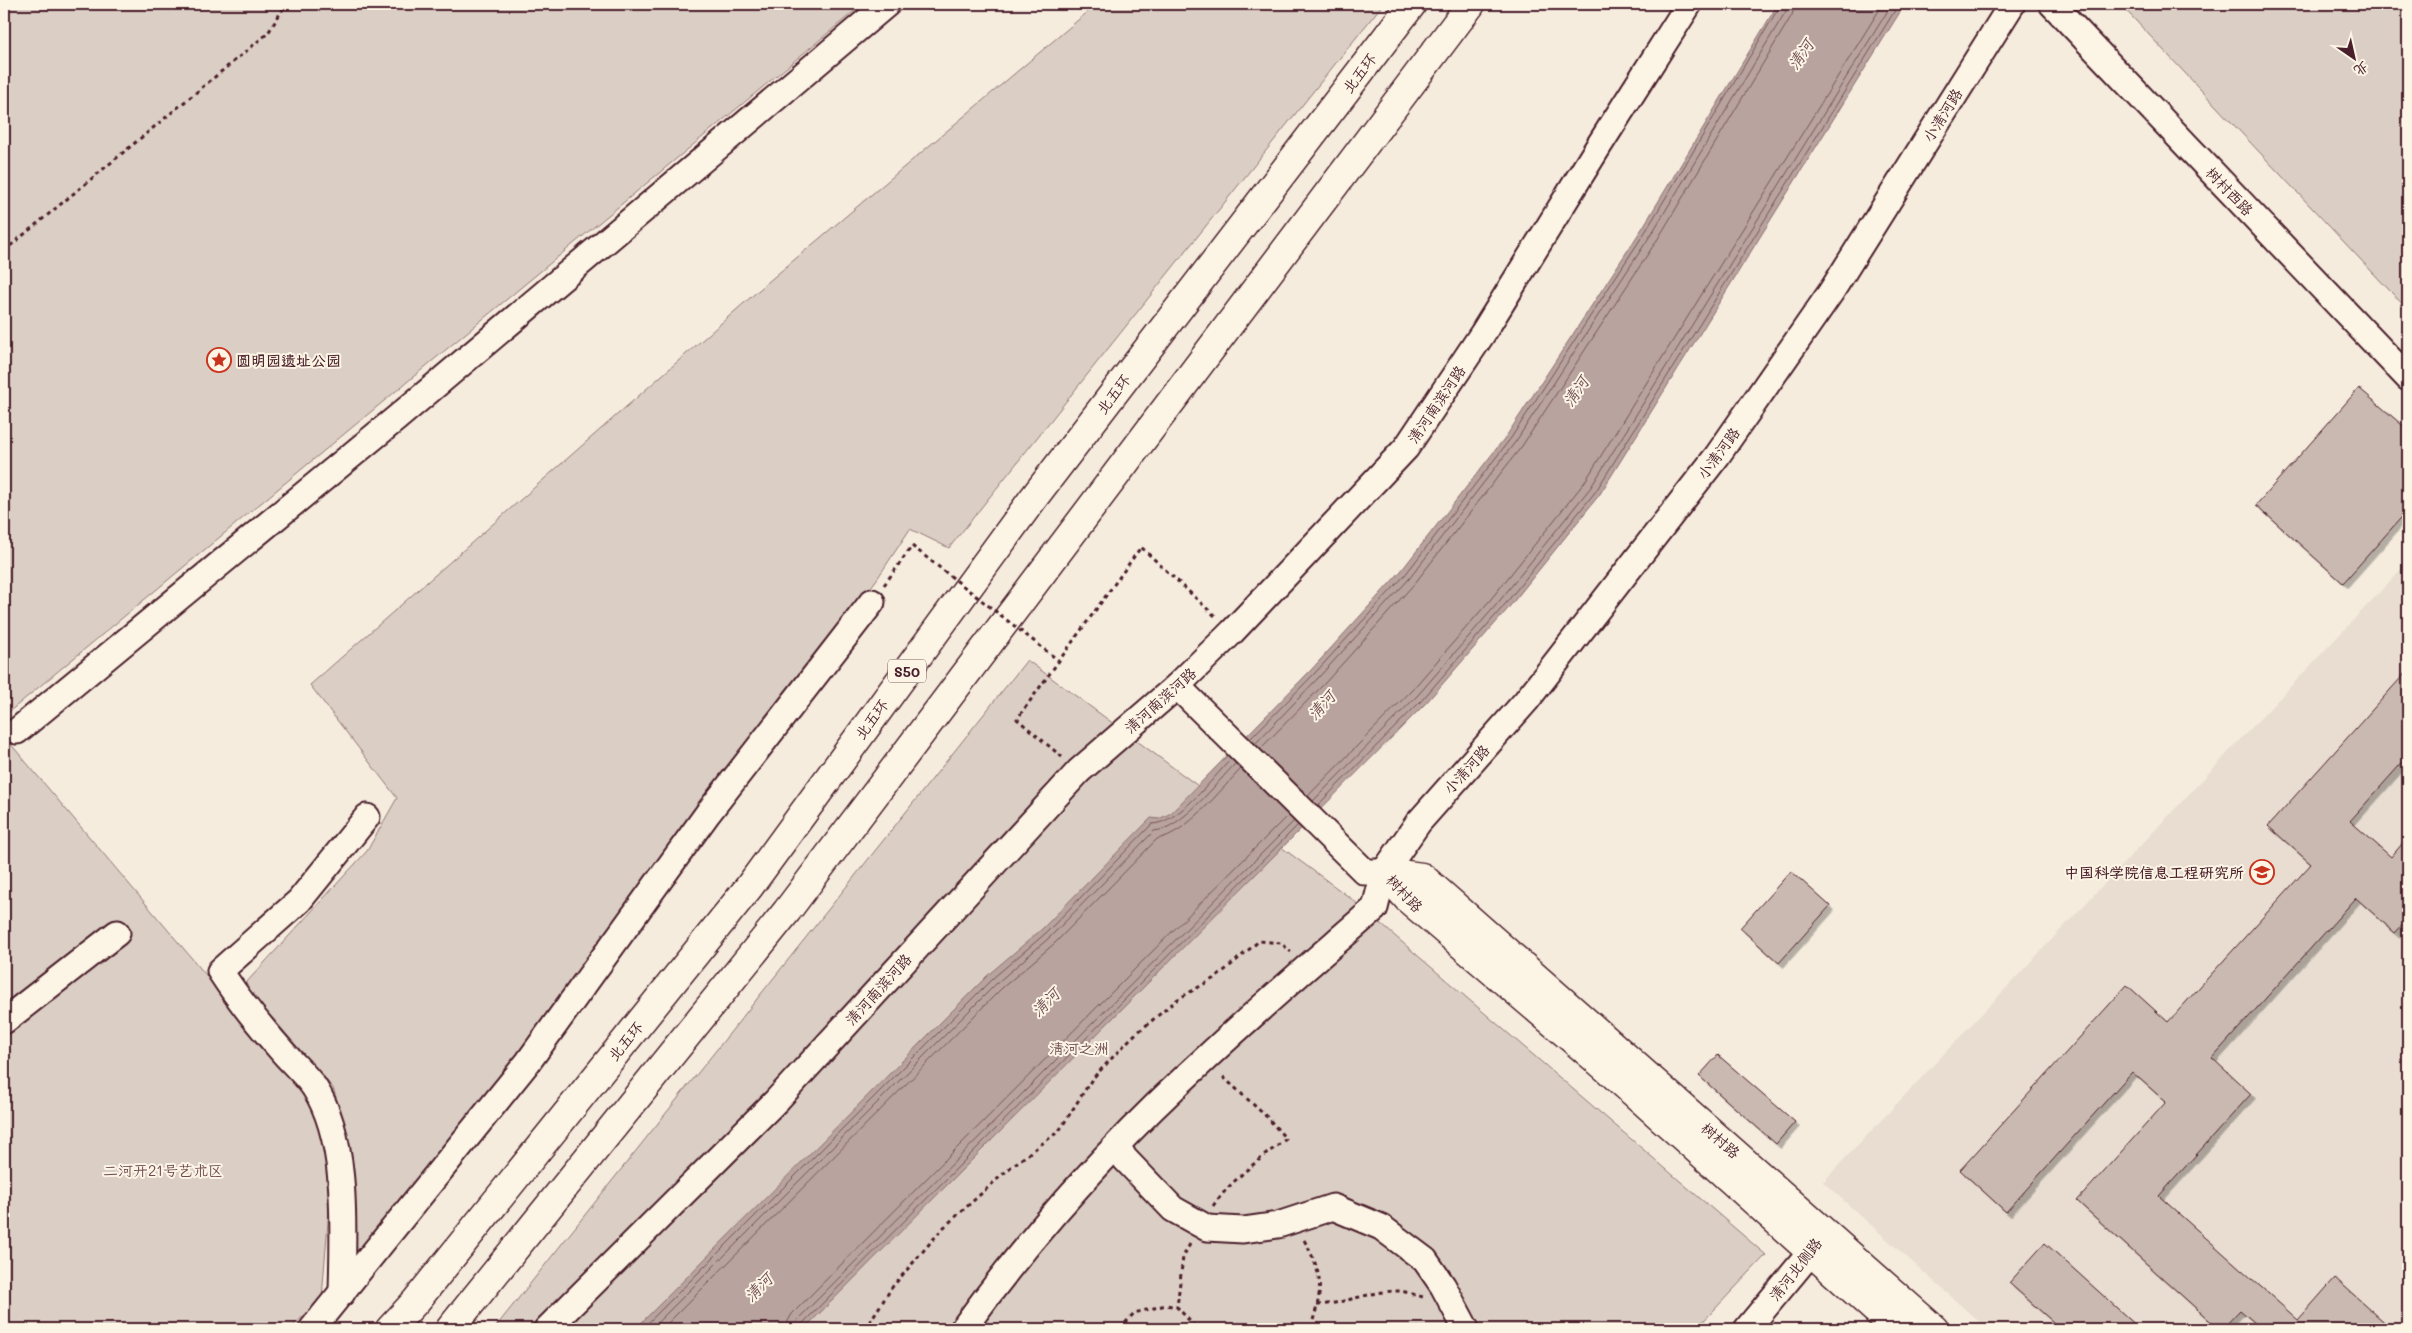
<svg xmlns="http://www.w3.org/2000/svg" width="2412" height="1333" font-family="Mali,'LXGW WenKai TC',sans-serif">
	<style>
		.built { fill: #e8ddd0 }
		.green { fill: #dbcec4; stroke: #927678 }
		.water { fill: #b8a39e; stroke: #8c6e70 }
		.lines { fill: none; stroke-linecap: round; stroke-linejoin: round }
		.shore { stroke: #765459; stroke-width: 1 }
		.building { fill: #cab9b1; stroke: #4a1f2b; filter: url(#shadow) }
		.minor-casing { stroke: #4a1f2b; stroke-width: 29 }
		.major-casing { stroke: #4a1f2b; stroke-width: 31 }
		.highway-casing { stroke: #4a1f2b; stroke-width: 31 }
		.path { stroke: #4a1f2b; stroke-width: 3; stroke-dasharray: 4 4; stroke-linecap: butt }
		.minor { stroke: #fcf5e5; stroke-width: 25 }
		.major { stroke: #fcf5e5; stroke-width: 28 }
		.highway { stroke: #fcf5e5; stroke-width: 28 }
		.path-bridge { stroke: #4a1f2b; stroke-width: 3; stroke-dasharray: 4 4; stroke-linecap: butt }
		.labels { text-anchor: middle; dominant-baseline: central; stroke-width: 4; stroke-linejoin: round; paint-order: stroke }
		.shield { fill: #fcf5e5; stroke: #7f5f63; stroke-width: 1 }
		.shield-label { font-size: 14px; font-weight: bold; fill: #4a1f2b }
		.street-label { font-size: 15px; fill: #4a1f2b; stroke: #fcf5e5 }
		.poi-label { font-size: 15px; font-weight: bold; fill: #4a1f2b; stroke: #fcf5e5; text-anchor: start }
		.park-label { font-size: 15px; fill: #6e4b51; stroke: #fcf5e5 }
		.water-label { font-size: 16px; font-style: italic; fill: #704d53; stroke: #fcf5e5 }
	</style>
	<defs>
		<filter id="shadow"><feDropShadow dx="4.5" dy="4.5" stdDeviation="0" flood-color="#0004"/></filter>
	</defs>
	<rect width="100%" height="100%" fill="#f5ecde"/>
	<filter id="ink" filterUnits="userSpaceOnUse"><feTurbulence type="fractalNoise" baseFrequency=".02" numOctaves="2"/><feDisplacementMap in="SourceGraphic" scale="10" xChannelSelector="R" yChannelSelector="G"/><feConvolveMatrix kernelMatrix="1 2 1 2 8 2 1 2 1" color-interpolation-filters="sRGB"/></filter>
	<g filter="url(#ink)">
		<!-- built -->
		<path class="built" d="M2408,562V1329H1987L1823,1182Z"/>
		<!-- green -->
		<g class="green">
			<path d="M4,4H863L4,716Z"/>
			<path d="M1097,4H1383L949,548L910,529L877,579L517,1060L354,1258L347,1132L333,1088L244,985L367,851L397,798L310,685L768,282Z"/>
			<path d="M2120,4H2408V310Z"/>
			<path d="M1027,660L1353,900L1766,1255L1696,1329H494Z"/>
			<path d="M9,742L315,1104L332,1171L322,1298L290,1329H4V747Z"/>
		</g>
		<!-- water -->
		<path class="water" d="M1778,4H1905L1600,494L1506,611L1426,703L804,1329H635L989,974L1042,929L1151,818L1159,819L1171,813L1311,670L1401,571L1507,435L1643,227Z"/>
		<g class="lines">
			<!-- shore -->
			<g class="shore">
				<path d="M1250,739L1315,673L1405,575L1511,438L1647,229L1781,4"/>
				<path d="M1255,744L1319,677L1409,579L1516,441L1652,233L1786,11L1788,4"/>
				<path d="M1260,749L1325,683L1415,583L1522,446L1659,237L1792,15L1795,4"/>
				<path d="M1308,796L1412,690L1491,599L1584,483L1883,4"/>
				<path d="M1313,801L1418,695L1497,604L1591,487L1892,4"/>
				<path d="M1317,806L1422,700L1502,608L1596,491L1899,4"/>
				<path d="M642,1329L993,978L1046,933L1152,824C1179,823 1212,779 1231,759"/>
				<path d="M651,1329L997,983L1050,937L1154,831C1182,829 1216,783 1236,763"/>
				<path d="M662,1329L1002,988L1055,943L1157,839C1188,833 1219,791 1241,769"/>
				<path d="M787,1329L788,1321L792,1314L1288,815"/>
				<path d="M794,1329L798,1319L1294,821"/>
				<path d="M801,1329L802,1324L1298,825"/>
			</g>
		</g>
		<!-- building -->
		<g class="building">
			<path d="M2359,388L2408,430V510L2343,583L2256,505Z"/>
			<path d="M2408,670V756L2350,821L2391,857L2408,837V919L2395,933L2356,898L2212,1058L2251,1094L2159,1196L2298,1320L2335,1278L2392,1329H2262L2240,1310L2222,1329H2219L2077,1201L2166,1102L2132,1072L2006,1212L1960,1170L2127,985L2168,1022L2311,864L2268,826Z"/>
			<path d="M1791,871L1830,906L1779,963L1740,928Z"/>
			<path d="M1718,1055L1795,1122L1776,1144L1699,1076Z"/>
			<path d="M2045,1243L2140,1329H2061L2009,1283Z"/>
		</g>
		<g class="lines">
			<defs>
				<g id="minor">
					<path d="M2052,4L2408,378"/>
					<path d="M1177,686L1365,872H1384"/>
					<path d="M17,731L398,417L887,4"/>
					<path d="M4,1021L117,933"/>
					<path d="M1117,1146L1125,1159L1173,1209L1207,1228L1243,1230L1278,1225L1333,1207L1381,1227L1425,1260L1443,1286L1466,1329"/>
					<path d="M342,1293C343,1231 349,1140 314,1087C305,1074 291,1062 281,1050C259,1025 238,999 220,971L299,901L367,817"/>
					<path d="M312,1329L528,1062L708,813L872,602"/>
					<path d="M547,1329L776,1101L1079,771L1177,686L1232,632L1406,448L1483,333L1600,144L1689,4"/>
					<path d="M963,1329C1033,1232 1116,1140 1205,1059C1260,1007 1318,958 1375,908L1384,872L1418,823L1526,701L1717,456L1831,292L2012,4"/>
					<path d="M1747,1329L1811,1252L1822,1235"/>
				</g>
				<g id="major">
					<path d="M1384,872L1422,877L1934,1329"/>
					<path d="M1384,872L1408,899L1605,1067L1897,1329"/>
				</g>
				<g id="highway">
					<path d="M390,1329L416,1301L749,887L1032,500L1412,4"/>
					<path d="M450,1329L787,911L1471,4"/>
				</g>
			</defs>
			<!-- minor casing -->
			<use href="#minor" class="minor-casing"/>
			<!-- major casing -->
			<use href="#major" class="major-casing"/>
			<!-- highway casing -->
			<use href="#highway" class="highway-casing"/>
			<!-- path -->
			<g class="path">
				<path d="M4,251L268,33L286,4"/>
				<path d="M884,585L912,546"/>
				<path d="M1062,757L1017,719L1141,547L1215,616"/>
				<path d="M1213,1206C1232,1179 1260,1159 1286,1139L1268,1118L1221,1075"/>
				<path d="M1304,1240C1324,1275 1323,1292 1310,1329"/>
				<path d="M1190,1244L1183,1257L1177,1307L1197,1329"/>
				<path d="M1317,1305C1345,1304 1372,1290 1400,1291C1407,1292 1416,1295 1423,1297"/>
				<path d="M865,1329L893,1286L943,1228L1012,1166L1059,1131L1092,1079L1132,1037L1178,999L1218,976L1259,941L1281,943L1291,952"/>
				<path d="M1120,1329L1134,1313L1166,1305L1177,1307"/>
			</g>
			<!-- minor -->
			<use href="#minor" class="minor"/>
			<!-- major -->
			<use href="#major" class="major"/>
			<!-- highway -->
			<use href="#highway" class="highway"/>
			<!-- path-bridge -->
			<path class="path-bridge" d="M912,546L1058,660"/>
		</g>
	</g>
	<!-- icons -->
	<defs>
		<symbol id="sight-ring" viewBox="-11 -11 22 22"><circle r="9.5" fill="#fcf5e5" stroke="#c8321e" stroke-width="1.5"/><path d="M0-6L1.8-2.2L6-1.7L2.9 1.2L3.7 5.4L0 3.3L-3.7 5.4L-2.9 1.2L-6-1.7L-1.8-2.2Z" fill="#c8321e"/></symbol>
		<symbol id="university-ring" viewBox="-11 -11 22 22"><circle r="9.5" fill="#fcf5e5" stroke="#c8321e" stroke-width="1.5"/><path d="M0-5L7-2L0 1L-7-2ZM-4 1L0 2.5L4 1V4Q0 6-4 4Z" fill="#c8321e"/></symbol>
	</defs>
	<g fill-rule="evenodd">
		<use href="#sight-ring" x="205" y="346" width="28" height="28"/>
		<use href="#university-ring" x="2248" y="858" width="28" height="28"/>
	</g>
	<g class="labels">
		<!-- shield labels -->
		<rect class="shield" x="888" y="659.5" width="38" height="23" rx="4"/>
		<g class="shield-label">
			<text x="907" y="671">S50</text>
		</g>
		<!-- street labels -->
		<g class="street-label">
			<text transform="translate(1359 73) rotate(-53)">北五环</text>
			<text transform="translate(1942 115) rotate(-58)">小清河路</text>
			<text transform="translate(2230 191) rotate(46)">树村西路</text>
			<text transform="translate(1113 394) rotate(-53)">北五环</text>
			<text transform="translate(1436 404) rotate(-56)">清河南滨河路</text>
			<text transform="translate(1718 453) rotate(-54)">小清河路</text>
			<text transform="translate(1160 700) rotate(-42)">清河南滨河路</text>
			<text transform="translate(871 719) rotate(-54)">北五环</text>
			<text transform="translate(1466 769) rotate(-48)">小清河路</text>
			<text transform="translate(1405 893) rotate(47)">树村路</text>
			<text transform="translate(878 989) rotate(-48)">清河南滨河路</text>
			<text transform="translate(625 1041) rotate(-51)">北五环</text>
			<text transform="translate(1721 1140) rotate(41)">树村路</text>
			<text transform="translate(1795 1269) rotate(-52)">清河北侧路</text>
		</g>
		<!-- poi labels -->
		<g class="poi-label">
			<text x="236" y="360">圆明园遗址公园</text>
			<text x="2244" y="872" text-anchor="end">中国科学院信息工程研究所</text>
		</g>
		<!-- park labels -->
		<g class="park-label">
			<text x="1079" y="1048">清河之洲</text>
			<text x="163" y="1170">二河开21号艺术区</text>
		</g>
		<!-- water labels -->
		<g class="water-label">
			<text transform="translate(1800 54) rotate(-56)">清河</text>
			<text transform="translate(1575 391) rotate(-56)">清河</text>
			<text transform="translate(1321 705) rotate(-48)">清河</text>
			<text transform="translate(1045 1002) rotate(-45)">清河</text>
			<text transform="translate(758 1287) rotate(-45)">清河</text>
		</g>
	</g>
	<!-- margin -->
	<rect width="2412" height="1333" fill="none" stroke="#fcf5e5" stroke-width="20"/>
	<rect x="10" y="10" width="2392" height="1313" fill="none" stroke="#4a1f2b" stroke-width="2" filter="url(#ink)"/>
	<!-- north arrow -->
	<g transform="translate(2354 58) rotate(146)" stroke="#fcf5e5" stroke-width="4" paint-order="stroke">
	<path d="M0-4L9 19L0 12L-9 19Z" fill="#4a1f2b"/>
	<text y="-8" font-size="14" font-weight="bold" text-anchor="middle" fill="#4a1f2b">北</text>
	</g>
</svg>
